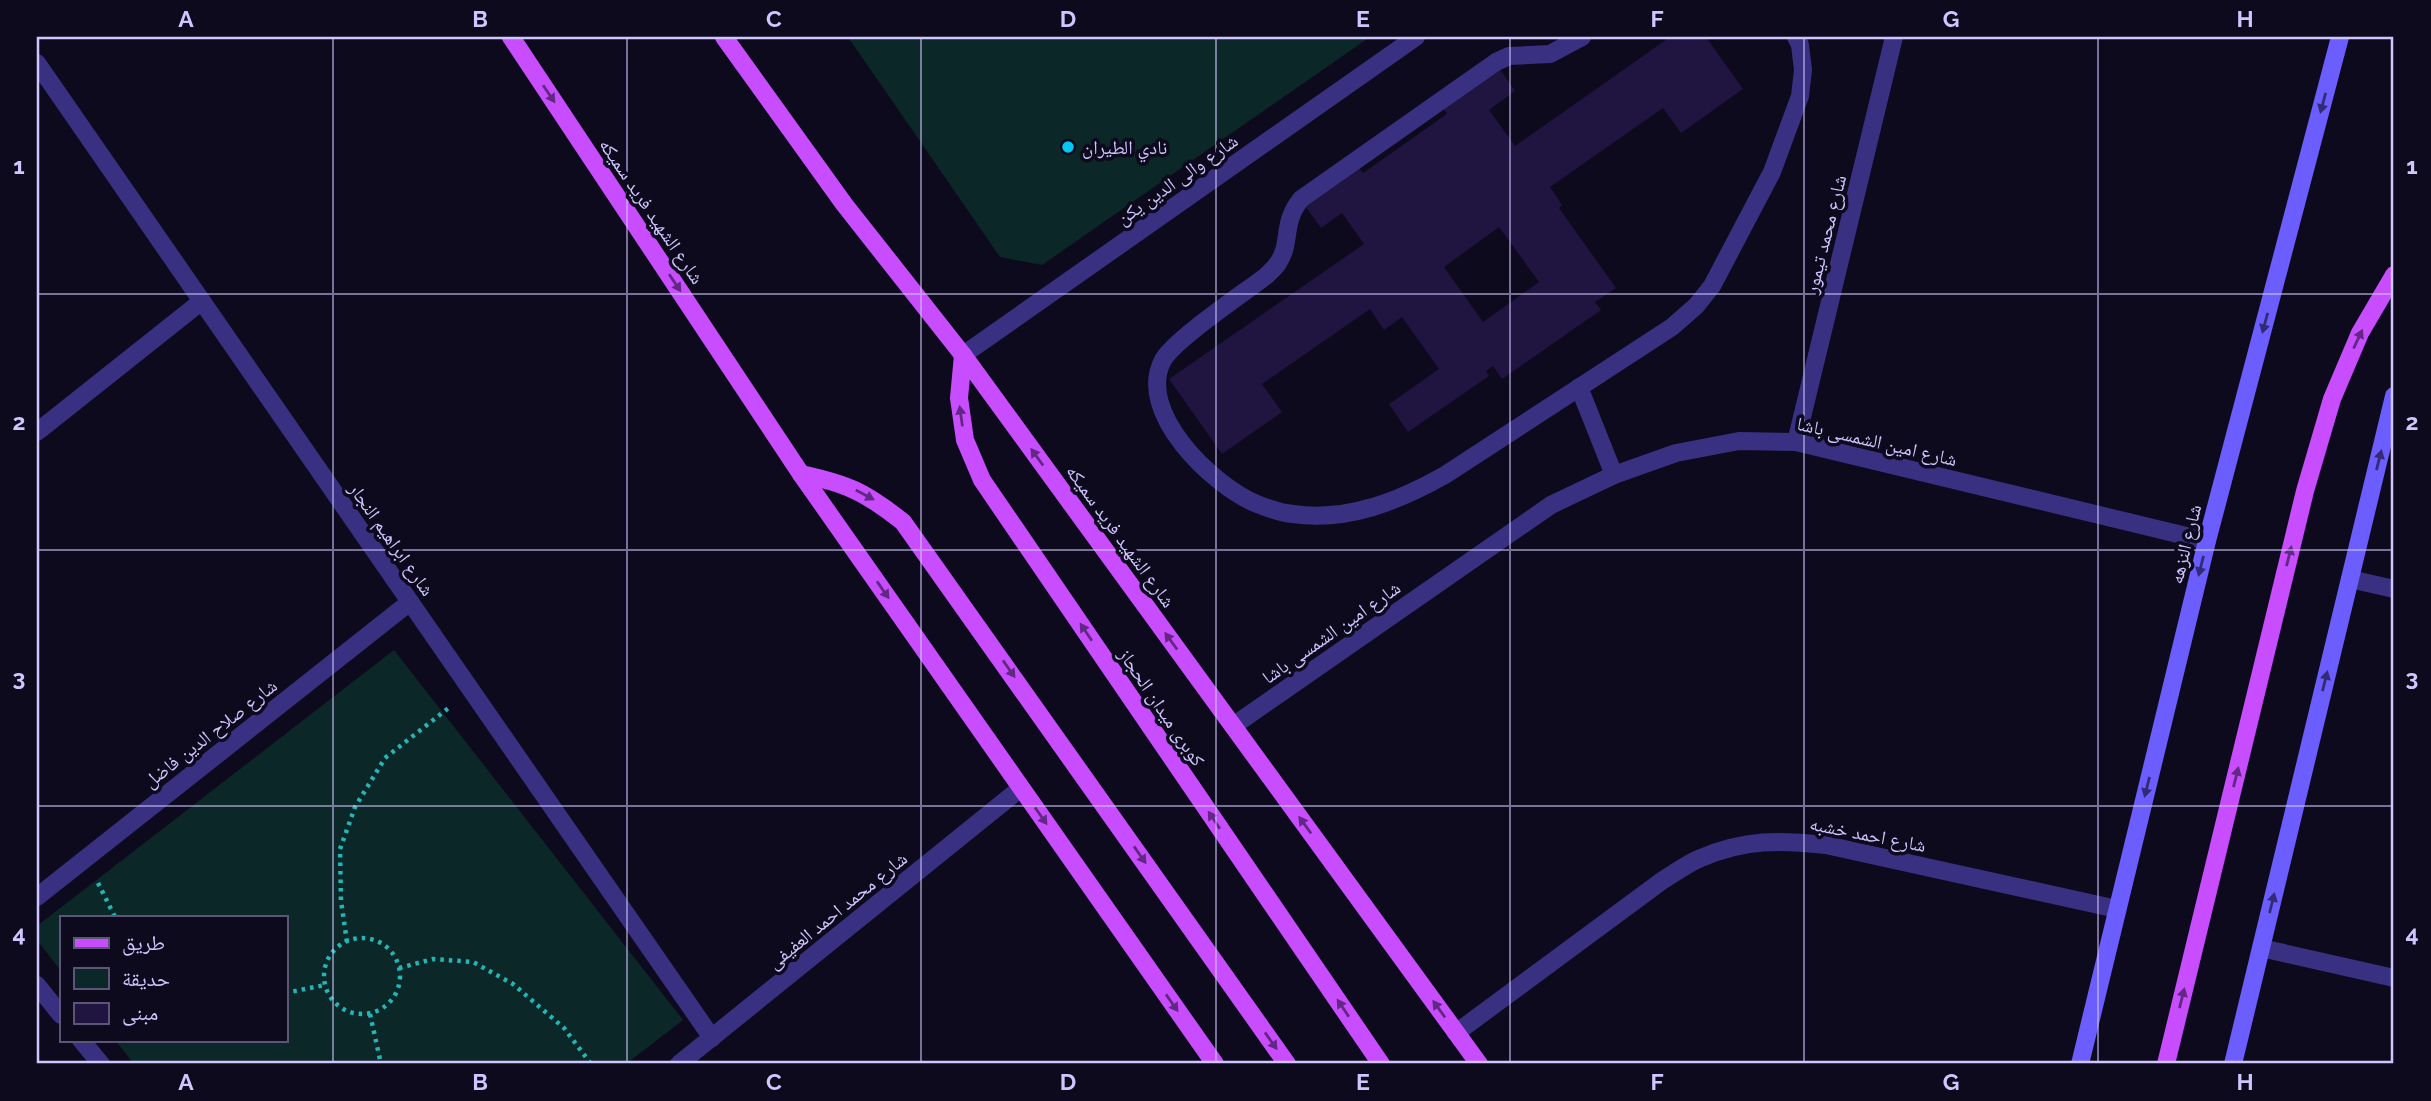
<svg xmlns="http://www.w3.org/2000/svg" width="2431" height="1101" font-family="Raleway,'Noto Naskh Arabic',sans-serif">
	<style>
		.green { fill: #0c2728 }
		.building { fill: #201440; fill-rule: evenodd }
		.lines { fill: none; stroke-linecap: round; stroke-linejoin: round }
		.path { stroke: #22b6b7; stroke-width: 4.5; stroke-dasharray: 3.5 5; stroke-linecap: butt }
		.service { stroke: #393081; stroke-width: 18 }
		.minor { stroke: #393081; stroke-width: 18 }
		.secondary { stroke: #6c5dff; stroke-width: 18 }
		.primary { stroke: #c84dff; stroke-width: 18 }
		.oneway { fill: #622883 }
		.oneway2 { fill: #342b77 }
		.grid { fill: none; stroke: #d0c6ff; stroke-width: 2; stroke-opacity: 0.55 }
		.poi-dot { fill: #00c9f1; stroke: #0e0a1d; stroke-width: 2.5 }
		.labels { text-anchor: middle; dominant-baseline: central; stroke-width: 7; stroke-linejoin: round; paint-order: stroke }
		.poi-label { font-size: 19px; fill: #d0c6ff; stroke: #0e0a1d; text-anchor: start }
		.street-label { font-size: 19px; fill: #d0c6ff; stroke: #0e0a1d }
		.neatline { fill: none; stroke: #d0c6ff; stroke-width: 2.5 }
		.grid-label { font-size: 23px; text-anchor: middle; font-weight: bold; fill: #d0c6ff }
	</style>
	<rect width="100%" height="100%" fill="#0e0a1d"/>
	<!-- green -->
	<g class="green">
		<path d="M848,37H1370L1042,265L1000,257Z"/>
		<path d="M394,650L683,1020L626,1064H134L115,1040H285V917H61V971L37,940V926Z"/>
	</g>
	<!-- building -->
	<path class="building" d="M1670,37H1706L1743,89L1681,133L1663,108L1550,187L1562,205L1559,208L1616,288L1595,302L1601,310L1502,379L1493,366L1486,371L1489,376L1408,432L1389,404L1439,369L1402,317L1384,330L1370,309L1262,384L1282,412L1222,454L1169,379L1364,244L1342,213L1321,228L1298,196L1352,159L1363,173L1447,114L1435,97L1492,58L1515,91L1489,110L1515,146ZM1499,227L1539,282L1483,322L1444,267Z"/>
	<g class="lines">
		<!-- path -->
		<g class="path">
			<path d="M98,883L115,917"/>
			<circle cx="362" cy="976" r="38"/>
			<path d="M347,942L341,901L340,849L355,807L385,758L451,706"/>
			<path d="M399,968L433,959L473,962L513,984L564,1028L591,1064"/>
			<path d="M285,993L325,985"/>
			<path d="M370,1014L381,1064"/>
		</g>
		<!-- service -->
		<g class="service">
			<path d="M1582,37L1550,54L1509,56L1496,62L1301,199C1281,224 1292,243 1278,263C1275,268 1270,272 1266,276C1244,293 1175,339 1163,360C1135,412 1213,486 1257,504C1267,508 1281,513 1293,514C1347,522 1399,501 1445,475L1672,327L1696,306L1712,286L1772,172L1800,96L1803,70L1800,45L1796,37"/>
			<path d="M1579,387L1614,475"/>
		</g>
		<!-- minor -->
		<g class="minor">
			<path d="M37,63L712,1038"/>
			<path d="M963,355L1416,37"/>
			<path d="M37,432L202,301"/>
			<path d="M1796,442L1894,37"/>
			<path d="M2350,579L2394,589"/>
			<path d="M1233,726L1551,505L1614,475L1676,453L1739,441L1796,442L2207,541"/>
			<path d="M37,897L410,602"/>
			<path d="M2261,948L2394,978"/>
			<path d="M37,985L61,1015"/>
			<path d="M1456,1033L1663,880C1675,873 1688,863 1701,858C1745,839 1780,840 1826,845L2117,909"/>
			<path d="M81,1040L101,1064"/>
			<path d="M679,1064L1021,788"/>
		</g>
		<!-- secondary -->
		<g class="secondary">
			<path d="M2080,1064L2207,541L2340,37"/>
			<path d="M2233,1064L2394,396"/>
		</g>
		<!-- primary -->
		<g class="primary">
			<path d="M511,37L801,474L1215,1064"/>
			<path d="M724,37L844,204L963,355L1479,1064"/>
			<path d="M963,355L959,398L965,440L982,480L1381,1064"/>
			<path d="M801,474C848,484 865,492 903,522L1287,1064"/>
			<path d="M2166,1064L2305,491L2332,399L2360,333L2394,275"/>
		</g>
	</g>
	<!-- one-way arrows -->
	<defs><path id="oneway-solid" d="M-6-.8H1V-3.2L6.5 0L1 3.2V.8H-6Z" transform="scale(1.75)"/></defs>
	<g class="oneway">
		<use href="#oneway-solid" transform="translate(549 94) rotate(56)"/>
		<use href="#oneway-solid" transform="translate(675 283) rotate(56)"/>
		<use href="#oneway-solid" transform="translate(2358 339) rotate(-65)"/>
		<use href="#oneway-solid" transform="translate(961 416) rotate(-98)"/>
		<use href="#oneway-solid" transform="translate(1037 457) rotate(-126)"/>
		<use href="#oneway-solid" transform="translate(865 495) rotate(28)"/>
		<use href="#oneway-solid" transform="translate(2289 556) rotate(-76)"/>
		<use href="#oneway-solid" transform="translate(883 590) rotate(55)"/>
		<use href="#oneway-solid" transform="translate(1086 632) rotate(-124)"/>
		<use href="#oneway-solid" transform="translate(1171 641) rotate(-126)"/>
		<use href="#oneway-solid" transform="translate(1009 669) rotate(55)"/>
		<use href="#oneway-solid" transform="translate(2236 777) rotate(-76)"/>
		<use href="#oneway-solid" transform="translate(1041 816) rotate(55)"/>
		<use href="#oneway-solid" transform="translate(1214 820) rotate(-124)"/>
		<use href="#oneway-solid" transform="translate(1305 825) rotate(-126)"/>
		<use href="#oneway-solid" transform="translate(1140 855) rotate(55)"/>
		<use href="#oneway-solid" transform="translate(2182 998) rotate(-76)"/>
		<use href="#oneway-solid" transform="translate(1172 1003) rotate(55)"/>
		<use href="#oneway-solid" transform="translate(1343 1008) rotate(-124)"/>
		<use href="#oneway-solid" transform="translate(1439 1009) rotate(-126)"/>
		<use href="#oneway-solid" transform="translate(1271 1041) rotate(55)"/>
	</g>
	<g class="oneway2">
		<use href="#oneway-solid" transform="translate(2323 103) rotate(105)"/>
		<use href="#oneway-solid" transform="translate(2265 323) rotate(105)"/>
		<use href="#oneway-solid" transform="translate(2379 460) rotate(-76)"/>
		<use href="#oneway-solid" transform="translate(2201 566) rotate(104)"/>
		<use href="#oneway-solid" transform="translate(2325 681) rotate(-76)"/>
		<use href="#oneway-solid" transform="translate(2147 787) rotate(104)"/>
		<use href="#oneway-solid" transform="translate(2272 903) rotate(-76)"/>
	</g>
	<!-- grid -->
	<path class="grid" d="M333,37V1064M627,37V1064M921,37V1064M1216,37V1064M1510,37V1064M1804,37V1064M2098,37V1064M37,294H2394M37,550H2394M37,806H2394"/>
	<!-- markers -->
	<circle class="poi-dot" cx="1068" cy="147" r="7"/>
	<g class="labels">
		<!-- poi labels -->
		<g class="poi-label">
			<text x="1082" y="147">نادي الطيران</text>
		</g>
		<!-- street labels -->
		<g class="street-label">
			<text transform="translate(1177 179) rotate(-35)">شارع والى الدين يكن</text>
			<text transform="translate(652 211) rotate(56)">شارع الشهيد فريد سميكه</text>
			<text transform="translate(1825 234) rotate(-76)">شارع محمد تيمور</text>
			<text transform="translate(1877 441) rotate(13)">شارع امين الشمسى باشا</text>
			<text transform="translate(1121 536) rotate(54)">شارع الشهيد فريد سميكه</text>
			<text transform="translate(392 539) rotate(55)">شارع ابراهيم النجار</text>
			<text transform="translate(2185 544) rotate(-76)">شارع النزهه</text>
			<text transform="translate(1331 632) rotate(-35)">شارع امين الشمسى باشا</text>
			<text transform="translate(1162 707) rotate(56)">كوبرى ميدان الحجاز</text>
			<text transform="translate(210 733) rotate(-38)">شارع صلاح الدين فاضل</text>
			<text transform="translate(1868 834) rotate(11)">شارع احمد خشبه</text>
			<text transform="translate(837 910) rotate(-39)">شارع محمد احمد العفيفى</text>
		</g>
	</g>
	<!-- border -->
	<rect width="2431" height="1101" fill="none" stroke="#0e0a1d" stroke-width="77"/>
	<!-- legend -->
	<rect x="60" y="916" width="228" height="126" fill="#0e0a1d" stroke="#5c5577" stroke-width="2"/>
	<rect x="74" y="938" width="35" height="10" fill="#c84dff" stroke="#5c5577" stroke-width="2"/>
	<text x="122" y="950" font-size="21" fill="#d0c6ff">طريق</text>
	<rect x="74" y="968" width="35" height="21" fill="#0c2728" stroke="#5c5577" stroke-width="2"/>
	<text x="122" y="986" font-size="21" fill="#d0c6ff">حديقة</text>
	<rect x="74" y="1003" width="35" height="21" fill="#201440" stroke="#5c5577" stroke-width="2"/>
	<text x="122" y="1020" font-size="21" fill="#d0c6ff">مبنى</text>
	<rect x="38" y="38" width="2354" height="1024" class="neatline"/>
	<g class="grid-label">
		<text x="186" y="27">A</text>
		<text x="480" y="27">B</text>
		<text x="774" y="27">C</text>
		<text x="1068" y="27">D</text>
		<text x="1363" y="27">E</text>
		<text x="1657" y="27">F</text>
		<text x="1951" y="27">G</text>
		<text x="2245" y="27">H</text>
		<text x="19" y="174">1</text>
		<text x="2412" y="174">1</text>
		<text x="19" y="430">2</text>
		<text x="2412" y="430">2</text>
		<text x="19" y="686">3</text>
		<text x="2412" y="686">3</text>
		<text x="19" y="942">4</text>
		<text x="2412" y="942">4</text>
		<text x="186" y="1090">A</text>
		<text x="480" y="1090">B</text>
		<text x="774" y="1090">C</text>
		<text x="1068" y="1090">D</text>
		<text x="1363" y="1090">E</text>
		<text x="1657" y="1090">F</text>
		<text x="1951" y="1090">G</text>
		<text x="2245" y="1090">H</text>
	</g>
</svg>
